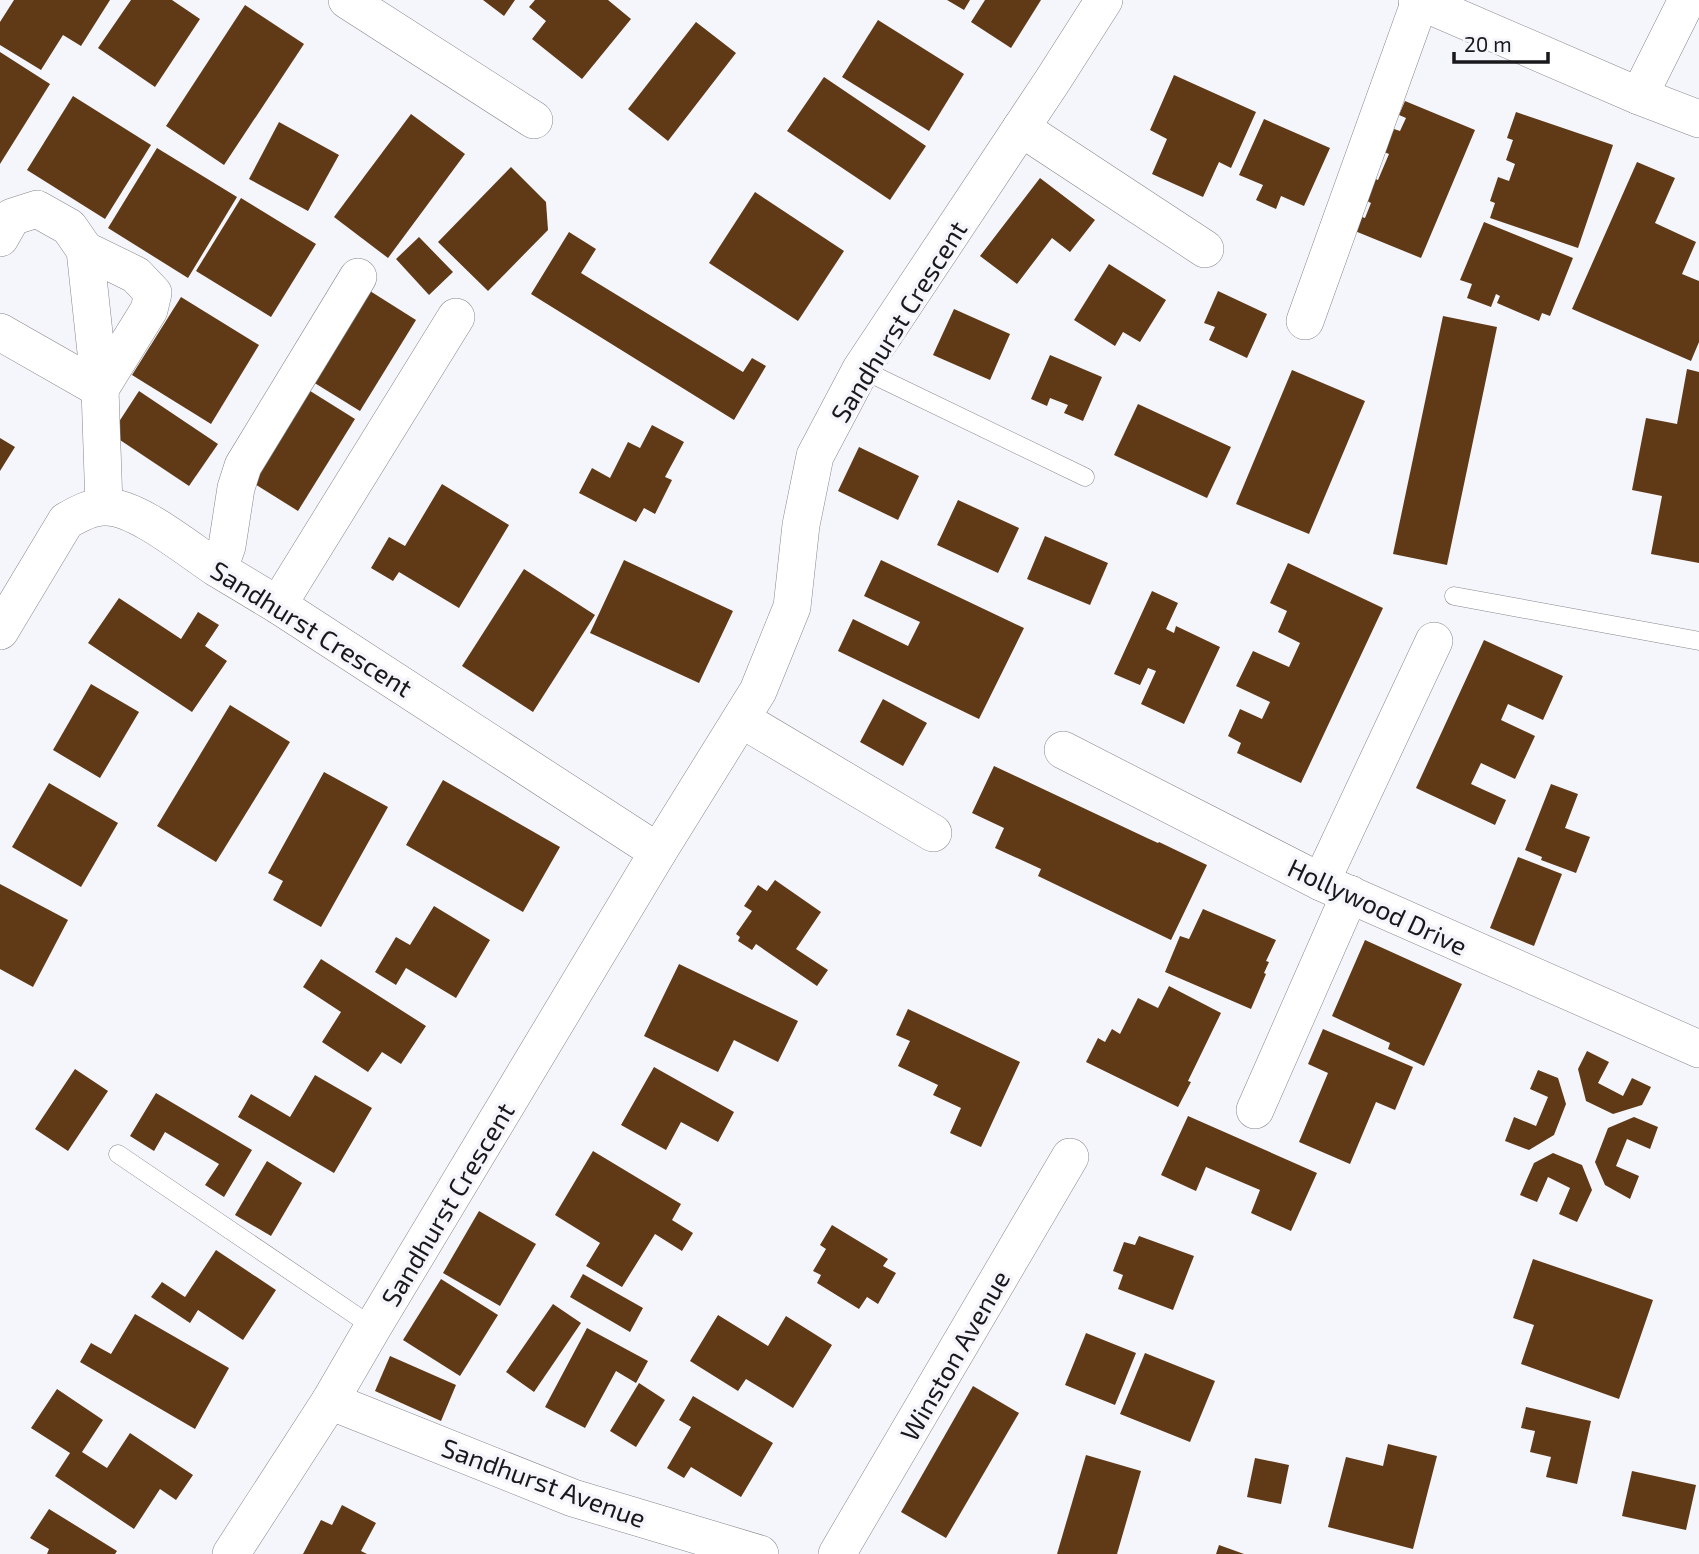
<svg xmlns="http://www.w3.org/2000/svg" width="1699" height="1554" font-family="'Exo 2',sans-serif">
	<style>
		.building { fill: #603a17 }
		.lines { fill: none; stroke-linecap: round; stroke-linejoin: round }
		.service-casing { stroke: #86878c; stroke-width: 19 }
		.minor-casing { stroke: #86878c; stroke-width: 38 }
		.service { stroke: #fff; stroke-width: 18 }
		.minor { stroke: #fff; stroke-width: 37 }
		.labels { text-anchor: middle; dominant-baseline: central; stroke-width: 7; stroke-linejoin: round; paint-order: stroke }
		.street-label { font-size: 26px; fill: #19191b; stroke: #f5f6fc }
	</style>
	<rect width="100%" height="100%" fill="#f5f6fc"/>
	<!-- building -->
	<g class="building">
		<path d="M14,0H110L81,46L63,35L41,70L0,45V22Z"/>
		<path d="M131,0H172L200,19L155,87L98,48Z"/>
		<path d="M483,0H515L504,16Z"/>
		<path d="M535,0H608L631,19L582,79L532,39L546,21L529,7Z"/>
		<path d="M947,0H970L964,10Z"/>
		<path d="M985,0H1041L1011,48L971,22Z"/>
		<path d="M245,5L304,44L224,165L166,126Z"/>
		<path d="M878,20L964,74L929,131L842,77Z"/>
		<path d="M696,22L736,53L668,141L628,109Z"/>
		<path d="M0,52L50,84L0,164Z"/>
		<path d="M1174,75L1256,112L1231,168L1219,162L1203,197L1152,174L1167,139L1150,130Z"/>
		<path d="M824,77L926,146L890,200L787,131Z"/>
		<path d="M73,96L151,145L105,219L27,170Z"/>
		<path d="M1405,101L1475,130L1421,258L1350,229L1356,215L1365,218L1371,203L1365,200L1373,178L1378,180L1389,154L1384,152L1394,129L1400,131L1406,118L1399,115Z"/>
		<path d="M1516,112L1613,145L1578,248L1490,218L1495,203L1490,201L1498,177L1509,181L1515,164L1506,160L1513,140L1507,138Z"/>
		<path d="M411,114L465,154L388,258L334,217Z"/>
		<path d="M1264,119L1330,148L1304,206L1281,196L1276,209L1256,200L1263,185L1239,175Z"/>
		<path d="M279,122L339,155L308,211L249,179Z"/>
		<path d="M157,148L237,197L188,278L108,228Z"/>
		<path d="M1637,162L1675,178L1655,223L1696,242L1682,274L1699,281V342L1691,361L1572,309Z"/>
		<path d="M511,167L546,202L548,230L488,291L438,242Z"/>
		<path d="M1040,178L1095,220L1070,252L1052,238L1017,284L980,256Z"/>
		<path d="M755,192L844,251L798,321L709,263Z"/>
		<path d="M241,198L316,244L271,317L196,271Z"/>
		<path d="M1484,222L1573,258L1550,316L1542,313L1539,321L1497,303L1500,296L1496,294L1491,307L1467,298L1472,284L1460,280Z"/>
		<path d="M569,232L596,249L581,273L743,372L752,358L766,366L734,420L531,294Z"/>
		<path d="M419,237L453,272L429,295L396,259Z"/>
		<path d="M1109,264L1166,300L1140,342L1123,332L1115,346L1074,320Z"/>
		<path d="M370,291L416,320L360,411L313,382Z"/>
		<path d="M1218,291L1267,314L1247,358L1209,340L1215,327L1204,323Z"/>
		<path d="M181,297L259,345L211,424L132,375Z"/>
		<path d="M954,309L1010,334L990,380L933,355Z"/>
		<path d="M1443,316L1497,327L1447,565L1393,554Z"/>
		<path d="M1050,355L1102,377L1083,421L1064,413L1068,405L1050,398L1047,406L1031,399Z"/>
		<path d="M1687,369L1699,372V563L1651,554L1662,496L1632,490L1646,418L1677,424Z"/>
		<path d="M1292,370L1365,401L1309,534L1236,504Z"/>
		<path d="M307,389L355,419L298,511L250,481Z"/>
		<path d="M139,391L218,444L189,486L111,434Z"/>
		<path d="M1138,404L1231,447L1207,498L1114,455Z"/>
		<path d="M652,425L684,442L665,477L672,480L655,514L644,508L636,522L579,493L592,468L610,478L628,442L640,448Z"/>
		<path d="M0,438L15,447L0,471Z"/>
		<path d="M859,447L919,476L898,520L838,491Z"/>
		<path d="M442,484L509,525L459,608L399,572L393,581L371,568L389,537L405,546Z"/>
		<path d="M958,500L1019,528L998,573L937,545Z"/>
		<path d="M1045,536L1108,563L1090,605L1027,579Z"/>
		<path d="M624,560L733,611L699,683L590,633Z"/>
		<path d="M881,560L1024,628L979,719L838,651L853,619L908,646L920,622L864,596Z"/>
		<path d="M1288,563L1383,608L1301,783L1237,753L1241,743L1228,736L1240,709L1262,719L1270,702L1236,686L1253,651L1289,667L1300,643L1278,632L1287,611L1270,603Z"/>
		<path d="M524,569L595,615L533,712L462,666Z"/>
		<path d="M1152,591L1178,603L1166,629L1174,633L1176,626L1220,647L1184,724L1141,704L1156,671L1148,668L1140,685L1114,674Z"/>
		<path d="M119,598L181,639L198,612L219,625L205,646L227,661L192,712L88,643Z"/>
		<path d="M1484,640L1563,676L1543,720L1508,704L1501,720L1535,736L1515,779L1481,763L1471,784L1506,800L1495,825L1416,788Z"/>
		<path d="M91,684L139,712L100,778L53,750Z"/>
		<path d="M883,699L927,723L903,766L860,742Z"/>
		<path d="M230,705L290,742L216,862L157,826Z"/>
		<path d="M994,766L1147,838L1158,843L1159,842L1207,865L1171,940L1038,876L1041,869L995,848L1004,828L972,813Z"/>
		<path d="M324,772L388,807L321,927L273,900L283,881L268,873Z"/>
		<path d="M443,780L560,847L523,912L406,845Z"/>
		<path d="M49,783L118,823L81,887L12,847Z"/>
		<path d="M1551,784L1578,794L1565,828L1590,837L1576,873L1541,860L1542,857L1525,850Z"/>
		<path d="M1518,857L1562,874L1534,946L1490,928Z"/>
		<path d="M775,880L821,912L796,949L828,970L817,986L756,944L752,950L738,941L740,937L736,934L752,911L744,906L758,885L767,891Z"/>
		<path d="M0,884L68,920L33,987L0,969Z"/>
		<path d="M434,906L490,940L456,998L406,968L396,985L375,972L396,937L410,945Z"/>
		<path d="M1203,909L1276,940L1266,961L1269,962L1264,973L1266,974L1251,1009L1165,972L1180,936L1189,939Z"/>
		<path d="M1365,940L1462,984L1424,1066L1388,1049L1390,1043L1332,1016Z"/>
		<path d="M321,959L426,1026L401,1064L382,1052L368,1072L322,1042L341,1012L303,987Z"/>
		<path d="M679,964L798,1021L778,1062L734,1040L718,1072L644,1036Z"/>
		<path d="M1169,986L1221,1013L1188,1081L1191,1082L1178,1107L1086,1062L1098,1038L1105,1042L1112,1029L1120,1034L1138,998L1158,1008Z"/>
		<path d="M908,1009L1020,1062L981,1147L950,1133L961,1108L933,1095L938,1085L898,1066L910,1041L896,1035Z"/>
		<path d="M1323,1029L1413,1067L1395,1110L1376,1102L1350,1164L1299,1142L1328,1073L1308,1064Z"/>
		<path d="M1587,1051L1609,1062L1598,1083L1623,1096L1632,1078L1651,1087L1642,1105L1613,1114L1586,1101L1578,1069Z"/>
		<path d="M654,1067L734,1112L718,1142L681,1122L666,1150L621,1125Z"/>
		<path d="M75,1069L108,1091L68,1151L35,1129Z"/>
		<path d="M1538,1070L1558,1078L1566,1104L1554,1135L1529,1150L1505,1141L1514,1117L1536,1126L1548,1097L1530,1089Z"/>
		<path d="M315,1075L372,1108L334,1173L238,1117L251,1094L290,1117Z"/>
		<path d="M156,1093L252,1150L224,1197L205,1185L219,1164L165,1132L154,1151L130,1136Z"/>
		<path d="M1188,1116L1317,1173L1291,1231L1251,1213L1260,1190L1206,1167L1196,1191L1161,1175Z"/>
		<path d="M1634,1117L1658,1127L1650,1149L1627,1139L1616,1166L1639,1176L1630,1199L1605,1185L1595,1162L1608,1128Z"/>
		<path d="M593,1151L681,1204L672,1220L693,1233L682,1251L655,1234L622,1287L586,1266L600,1243L555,1215Z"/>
		<path d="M1553,1153L1582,1165L1592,1190L1577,1222L1559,1214L1570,1188L1548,1177L1537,1202L1520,1195L1534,1163Z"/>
		<path d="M267,1161L302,1183L271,1236L235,1215Z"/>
		<path d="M479,1211L536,1244L500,1306L443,1273Z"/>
		<path d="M832,1225L888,1259L883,1266L896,1273L878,1304L867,1297L859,1309L817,1283L821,1275L813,1271L826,1249L820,1245Z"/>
		<path d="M1139,1236L1194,1256L1173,1310L1118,1289L1123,1275L1113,1271L1124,1242L1135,1245Z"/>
		<path d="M216,1250L276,1290L243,1340L198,1310L190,1323L151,1297L162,1282L185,1297Z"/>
		<path d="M1533,1259L1653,1300L1619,1399L1521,1364L1534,1325L1513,1318Z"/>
		<path d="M583,1274L643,1308L630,1332L570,1297Z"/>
		<path d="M441,1279L498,1315L460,1376L403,1340Z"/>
		<path d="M553,1304L581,1323L534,1392L506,1372Z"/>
		<path d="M135,1314L229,1368L195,1429L80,1362L91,1343L111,1354Z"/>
		<path d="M718,1315L768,1346L786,1316L832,1345L793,1408L746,1379L738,1391L690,1361Z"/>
		<path d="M587,1328L648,1361L636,1383L616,1371L585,1428L545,1407Z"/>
		<path d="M1086,1333L1136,1353L1115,1405L1065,1385Z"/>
		<path d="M1145,1353L1215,1381L1190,1442L1120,1414Z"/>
		<path d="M390,1356L456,1385L441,1421L375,1391Z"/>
		<path d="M639,1383L665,1400L636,1447L610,1431Z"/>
		<path d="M973,1386L1019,1413L946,1538L901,1512Z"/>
		<path d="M57,1389L103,1420L82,1452L107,1468L130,1433L193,1475L176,1500L160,1489L134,1529L55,1476L70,1453L31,1428Z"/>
		<path d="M693,1396L773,1443L741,1497L691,1467L684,1478L667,1468L691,1427L679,1420Z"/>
		<path d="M1526,1407L1591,1421L1577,1484L1546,1477L1551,1457L1530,1452L1535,1431L1521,1428Z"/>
		<path d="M1388,1444L1437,1456L1413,1549L1328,1527L1346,1457L1383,1466Z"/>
		<path d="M1086,1455L1141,1471L1117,1554H1057Z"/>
		<path d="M1255,1458L1289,1465L1281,1504L1247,1497Z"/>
		<path d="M1632,1471L1696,1485L1686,1530L1622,1516Z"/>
		<path d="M342,1505L376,1523L361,1551L367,1554H303L321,1520L332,1525Z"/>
		<path d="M49,1509L117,1551L115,1554H47L49,1549L30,1538Z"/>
		<path d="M1219,1545L1244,1554H1216Z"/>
	</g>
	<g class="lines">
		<defs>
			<g id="service">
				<path d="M861,369L1085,477"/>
				<path d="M1454,596L1699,641"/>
				<path d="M118,1154L373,1327"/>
			</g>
			<g id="minor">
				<path d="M347,0L534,120"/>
				<path d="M1417,0L1639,96L1699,119"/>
				<path d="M1639,96L1687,0"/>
				<path d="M1021,128L1205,249"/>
				<path d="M0,238L12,217L37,209L69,227L85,250L100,389L104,506"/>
				<path d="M85,250L136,275L153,293L149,310L100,389"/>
				<path d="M1305,321L1420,1"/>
				<path d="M0,332L100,389"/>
				<path d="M219,569L227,546L236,488L243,466L358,277"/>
				<path d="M278,605L456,317"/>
				<path d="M0,631L66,521C78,514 92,506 106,507C138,507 190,551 218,569C238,581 258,593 278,605L658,852"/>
				<path d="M741,719L933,833"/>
				<path d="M1063,750L1321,882L1699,1049"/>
				<path d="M1321,882L1434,641"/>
				<path d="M1255,1110L1350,894"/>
				<path d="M330,1401L573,1498L760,1554"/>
				<path d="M231,1554L330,1401L373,1327L658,852L758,691L792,607L801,525L815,456L861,369L1053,80L1104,0"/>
				<path d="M837,1554L1070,1157"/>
			</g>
		</defs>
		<!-- service casing -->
		<use href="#service" class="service-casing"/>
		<!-- minor casing -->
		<use href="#minor" class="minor-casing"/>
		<!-- service -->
		<use href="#service" class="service"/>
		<!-- minor -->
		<use href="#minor" class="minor"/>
	</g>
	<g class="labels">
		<!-- street labels -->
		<g class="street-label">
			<text transform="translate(898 321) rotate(-58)">Sandhurst Crescent</text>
			<text transform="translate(312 628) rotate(32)">Sandhurst Crescent</text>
			<text transform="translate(1378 906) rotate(25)">Hollywood Drive</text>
			<text transform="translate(447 1204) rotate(-59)">Sandhurst Crescent</text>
			<text transform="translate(954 1355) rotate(-60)">Winston Avenue</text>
			<text transform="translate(544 1482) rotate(20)">Sandhurst Avenue</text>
		</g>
	</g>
	<!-- scale -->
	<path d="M1454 52v10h94v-10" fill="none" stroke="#19191b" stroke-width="3.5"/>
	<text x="1464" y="52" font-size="21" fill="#19191b" stroke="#f5f6fc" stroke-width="5" paint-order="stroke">20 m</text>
</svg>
